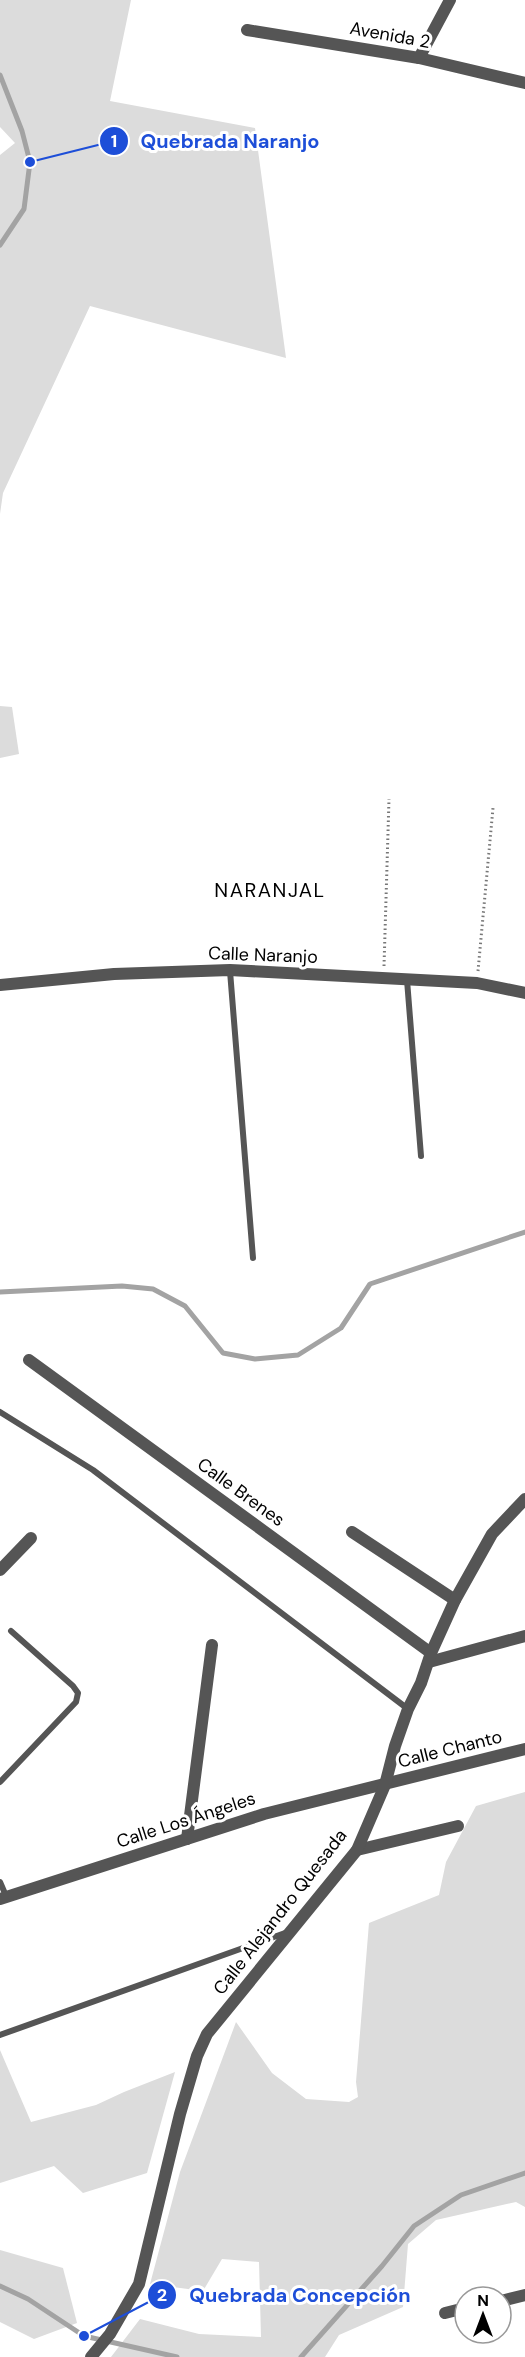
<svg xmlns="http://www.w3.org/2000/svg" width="525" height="2357" font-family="'DM Sans',sans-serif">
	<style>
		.green { fill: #dcdcdc }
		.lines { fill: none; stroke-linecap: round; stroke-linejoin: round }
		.stream { stroke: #a3a3a3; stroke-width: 5 }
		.path { stroke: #777; stroke-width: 3; stroke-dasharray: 1.5 3; stroke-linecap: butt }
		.lane { stroke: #555; stroke-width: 6 }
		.street { stroke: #555; stroke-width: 12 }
		.labels { text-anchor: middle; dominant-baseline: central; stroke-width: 6; stroke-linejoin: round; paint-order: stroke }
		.street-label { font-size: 18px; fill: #000; stroke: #fff }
		.neighbourhood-label { font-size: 20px; letter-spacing: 1.5px; fill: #000; stroke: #fff }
		.leader { fill: none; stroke: #1d4ed8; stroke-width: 2 }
		.callout-dot { fill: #1d4ed8; stroke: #fff; stroke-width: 2 }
		.mark-label { font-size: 18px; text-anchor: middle; font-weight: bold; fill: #fff }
		.callout-label { font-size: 20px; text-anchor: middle; font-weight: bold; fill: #1d4ed8; stroke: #fff; stroke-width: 6; stroke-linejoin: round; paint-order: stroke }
	</style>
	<rect width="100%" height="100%" fill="#fff"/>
	<!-- green -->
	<g class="green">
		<path d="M0,0H131L110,101L255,128L286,358L90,306L3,493L0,514V155L15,143L0,127Z"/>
		<path d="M0,706L12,707L19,754L0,758Z"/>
		<path d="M525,1792V2207L516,2202L436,2220L408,2244L403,2307L339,2335L325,2357H111L140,2319L199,2334L261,2337L259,2262L222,2259L203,2291L150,2284L180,2172L236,2022L272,2073L306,2099L349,2102L358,2097L356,2082L369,1923L439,1895L446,1862L476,1806Z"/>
		<path d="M0,2050L31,2122L96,2105L124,2092L175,2072L147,2173L83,2193L54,2166L0,2183Z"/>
		<path d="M0,2250L63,2268L77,2323L34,2339L0,2322Z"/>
	</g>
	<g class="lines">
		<!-- stream -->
		<g class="stream">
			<path d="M0,75L22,131L30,162L24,209L0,245"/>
			<path d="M0,1292L122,1286L153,1289L185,1306L223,1353L255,1359L298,1355L341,1328L370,1284L525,1232"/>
			<path d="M0,2286L28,2299L84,2336L177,2357"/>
			<path d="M301,2357L382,2266L414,2226L461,2195L525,2173"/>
		</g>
		<!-- path -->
		<g class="path">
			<path d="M384,966L389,799"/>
			<path d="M478,971L493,808"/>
		</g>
		<!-- lane -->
		<g class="lane">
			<path d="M230,971L253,1258"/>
			<path d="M407,980L421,1156"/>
			<path d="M0,1412L93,1470L408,1709"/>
			<path d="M0,1782L76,1702L78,1693L73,1686L11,1631"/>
			<path d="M0,1882L6,1896"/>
			<path d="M0,2035L285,1933"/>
		</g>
		<!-- street -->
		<g class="street">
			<path d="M247,30L419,58L525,83"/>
			<path d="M419,58L450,0"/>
			<path d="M0,985L114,974L230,970L477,983L525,993"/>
			<path d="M29,1360L431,1653"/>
			<path d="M352,1532L455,1600"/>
			<path d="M0,1570L31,1538"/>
			<path d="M429,1662L525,1636"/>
			<path d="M187,1839L212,1645"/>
			<path d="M357,1850L458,1826"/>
			<path d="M0,1899L264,1814L525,1749"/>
			<path d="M501,2301L525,2295"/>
			<path d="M445,2313L465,2308"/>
			<path d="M91,2357L110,2334L139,2284L180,2114L197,2056L207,2034L357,1850L385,1785L395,1746L408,1709L421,1683L431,1653L455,1600L492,1534L525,1499"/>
		</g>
	</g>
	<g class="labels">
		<!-- street labels -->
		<g class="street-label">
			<text transform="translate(390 35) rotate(10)">Avenida 2</text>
			<text transform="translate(263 955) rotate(2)">Calle Naranjo</text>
			<text transform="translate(241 1492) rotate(36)">Calle Brenes</text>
			<text transform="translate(450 1749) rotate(-14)">Calle Chanto</text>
			<text transform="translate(186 1820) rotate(-18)">Calle Los Ángeles</text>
			<text transform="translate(280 1912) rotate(-52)">Calle Alejandro Quesada</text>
		</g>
		<!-- neighbourhood labels -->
		<g class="neighbourhood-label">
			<text x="270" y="890">NARANJAL</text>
		</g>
	</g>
	<!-- callouts -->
	<path class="leader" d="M30 162L114 141M84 2336L162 2295"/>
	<g class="callout-dot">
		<circle cx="30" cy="162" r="6"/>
		<circle cx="84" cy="2336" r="6"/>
		<circle cx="114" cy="141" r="15"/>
		<circle cx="162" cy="2295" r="15"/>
	</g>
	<g class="mark-label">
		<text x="114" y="147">1</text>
		<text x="162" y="2301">2</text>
	</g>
	<g class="callout-label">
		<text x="230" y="148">Quebrada Naranjo</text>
		<text x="300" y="2302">Quebrada Concepción</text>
	</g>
	<!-- north arrow -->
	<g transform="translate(483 2315)"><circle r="28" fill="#ffffff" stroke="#999999" stroke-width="1.5"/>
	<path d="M0-4.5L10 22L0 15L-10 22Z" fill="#000000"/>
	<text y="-9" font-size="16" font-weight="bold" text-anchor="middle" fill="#000000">N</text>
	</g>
</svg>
